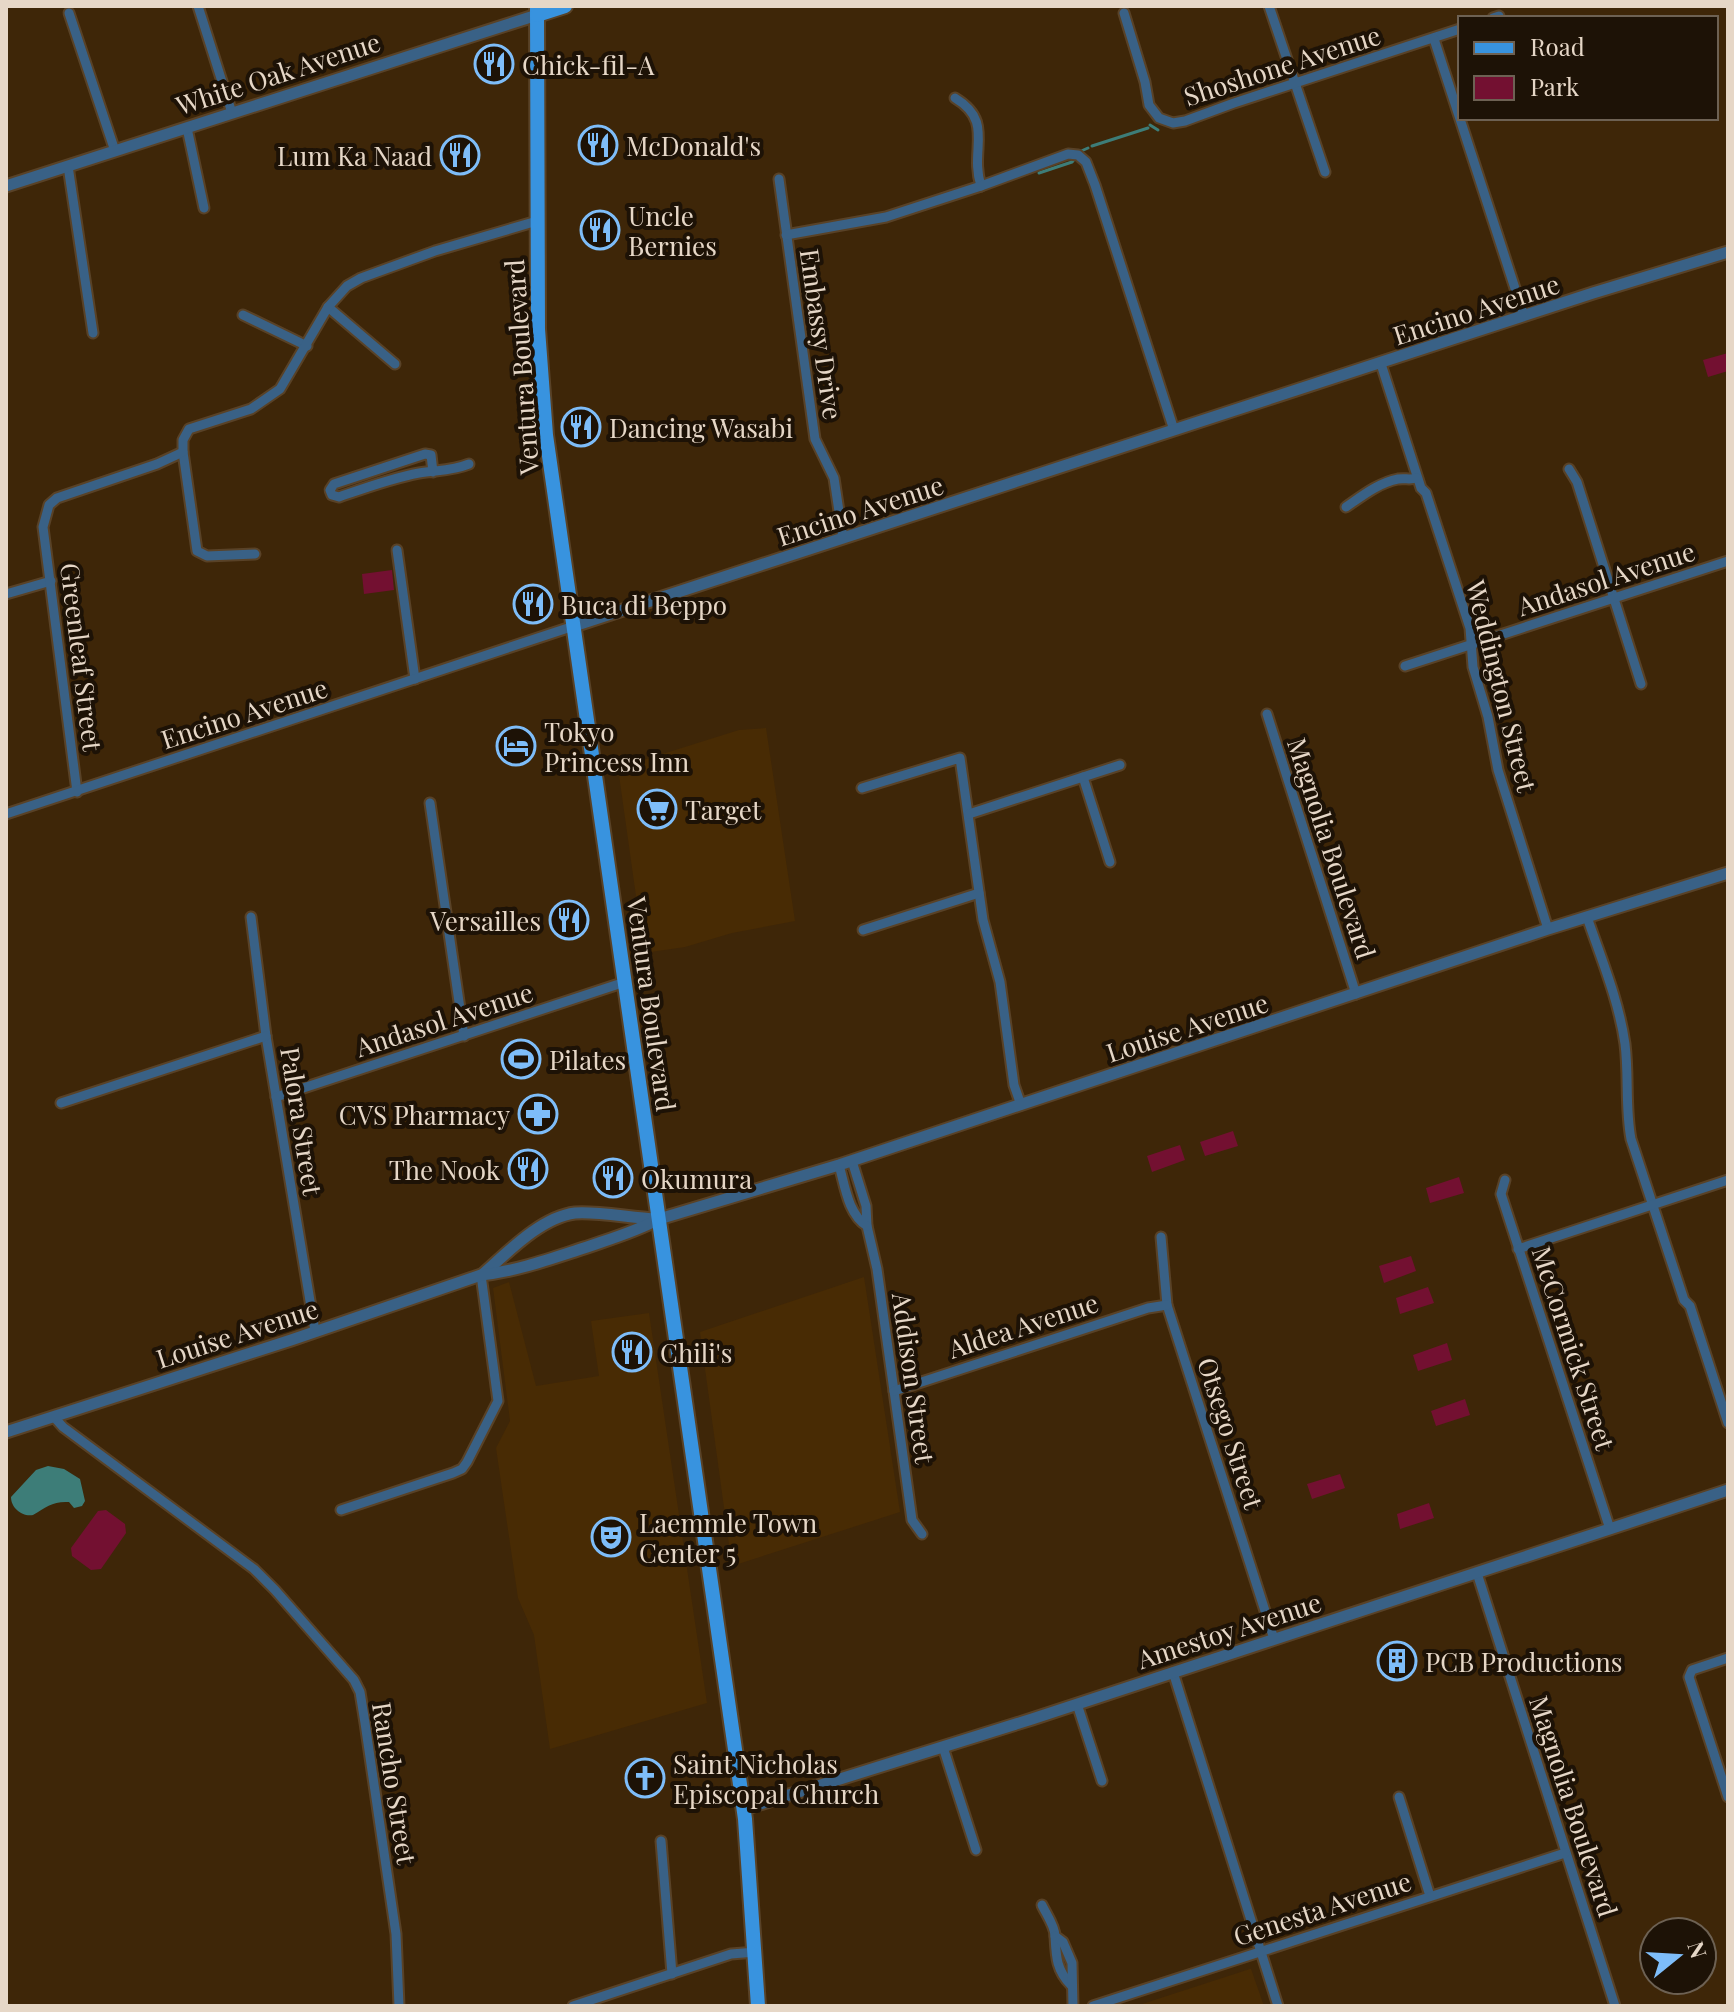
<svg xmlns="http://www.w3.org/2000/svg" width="1734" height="2012" font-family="'Playfair Display',serif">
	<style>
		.built { fill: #482b04 }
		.green { fill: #731031 }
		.water { fill: #3d7d78 }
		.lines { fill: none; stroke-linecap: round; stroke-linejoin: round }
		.stream { stroke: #3d7d78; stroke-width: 3 }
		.minor-casing { stroke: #594227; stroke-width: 13 }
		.tertiary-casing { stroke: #594227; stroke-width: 15 }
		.primary-casing { stroke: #594227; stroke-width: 18 }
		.minor { stroke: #396186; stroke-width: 9 }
		.tertiary { stroke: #396186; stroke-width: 11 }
		.primary { stroke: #3893df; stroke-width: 14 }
		.labels { text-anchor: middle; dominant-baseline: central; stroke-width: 8; stroke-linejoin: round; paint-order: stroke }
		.poi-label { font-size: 26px; fill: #e6d7c7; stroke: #1d1206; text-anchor: start }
		.street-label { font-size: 26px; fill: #e6d7c7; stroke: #1d1206 }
	</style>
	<rect width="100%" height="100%" fill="#3e2608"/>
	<!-- built -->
	<g class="built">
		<path d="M766,728L795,921L732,933L685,947L644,953L618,768L739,730Z"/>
		<path d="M864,1277L900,1512L732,1566L700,1332Z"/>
		<path d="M509,1282L536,1386L599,1376L591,1321L649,1313L707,1703L550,1749L534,1635L518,1598L496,1448L510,1421L493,1288Z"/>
		<path d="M1251,1969L1264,2006H1136L1250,1969Z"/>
	</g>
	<!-- green -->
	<g class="green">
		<path d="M1728,353V371L1708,377L1703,360Z"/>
		<path d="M392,570L394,590L364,594L362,574Z"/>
		<path d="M1233,1131L1238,1146L1205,1156L1200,1142Z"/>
		<path d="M1180,1145L1185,1160L1152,1172L1147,1156Z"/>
		<path d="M1459,1177L1464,1193L1430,1203L1426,1188Z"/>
		<path d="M1411,1256L1416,1271L1384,1283L1379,1266Z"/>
		<path d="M1428,1287L1434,1303L1400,1314L1396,1298Z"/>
		<path d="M1447,1343L1452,1360L1418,1371L1413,1355Z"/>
		<path d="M1465,1399L1470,1415L1436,1426L1431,1411Z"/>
		<path d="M1340,1474L1345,1488L1312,1499L1307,1484Z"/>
		<path d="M1429,1503L1434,1518L1400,1529L1397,1514Z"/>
		<path d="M106,1510L125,1524L126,1533L101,1569L91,1570L72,1556L71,1548L98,1511Z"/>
	</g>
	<!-- water -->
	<path class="water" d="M48,1466L64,1469L80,1479L85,1501L82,1506L74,1508L69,1502C53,1501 46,1507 33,1515C22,1517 11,1508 11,1497L36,1470Z"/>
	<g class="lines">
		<!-- stream -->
		<g class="stream">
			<path d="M1150,125L1158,130"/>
			<path d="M1092,146L1148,128"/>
			<path d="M1079,152L1088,148"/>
			<path d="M1039,173L1072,162L1075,158"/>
		</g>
		<defs>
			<g id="minor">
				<path d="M198,6L232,113"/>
				<path d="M1269,6L1325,172"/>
				<path d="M69,13L115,151"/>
				<path d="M1124,13L1145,82L1149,105L1159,118L1173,123L1185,121L1234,103L1460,29"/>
				<path d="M1493,18L1499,16"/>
				<path d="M1434,39L1524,316"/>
				<path d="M955,98C995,122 969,149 981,186"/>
				<path d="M187,128L204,208"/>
				<path d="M68,166L93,333"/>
				<path d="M779,179L815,439L834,478L843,538"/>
				<path d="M786,235L886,217L981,186L1068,154L1078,155L1086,162L1095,185L1174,430"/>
				<path d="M328,307L395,364"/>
				<path d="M243,315L307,346"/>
				<path d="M1381,364L1421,488L1426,493L1470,628L1473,667L1488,717L1498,770L1548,929"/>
				<path d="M183,452L197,551L207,556L255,554"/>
				<path d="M1569,469L1577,482L1641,684"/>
				<path d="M433,472L431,455L425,454L334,484L330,490L332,495L339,497C365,488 392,478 419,473C437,470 452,471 469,464"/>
				<path d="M1346,507C1362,496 1378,483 1398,479C1405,478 1410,480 1417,478"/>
				<path d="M397,550L415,679"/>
				<path d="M6,594L51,581"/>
				<path d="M1405,666L1728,561"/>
				<path d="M1267,714L1356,994"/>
				<path d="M1083,777L1110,862"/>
				<path d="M862,788L960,758L983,920L1000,982L1014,1085L1021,1105"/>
				<path d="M77,792L43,527L49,505L57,498L157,464L183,452V440L189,429L251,409L280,389L328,307L347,286L361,278L435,251L537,221"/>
				<path d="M430,803L464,1036"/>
				<path d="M6,814L574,626"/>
				<path d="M969,814L1120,765"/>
				<path d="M251,917L266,1036L315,1331"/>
				<path d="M1587,917C1601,958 1619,1001 1625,1044C1629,1076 1625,1108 1631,1139L1684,1300L1690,1306L1728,1423"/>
				<path d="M863,930L979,893"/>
				<path d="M276,1097L625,982"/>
				<path d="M61,1103L266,1036"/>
				<path d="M852,1161L866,1206L867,1226L877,1269L912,1520L922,1534"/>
				<path d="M839,1165C845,1186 848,1214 867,1226"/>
				<path d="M1505,1180L1501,1194L1610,1529"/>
				<path d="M1161,1237L1167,1305L1274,1639"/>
				<path d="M1518,1249L1728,1180"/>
				<path d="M894,1391L1148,1308L1167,1305"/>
				<path d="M54,1417L63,1427L254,1569L275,1590L354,1680L360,1692L365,1723L396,1934L399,2006"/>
				<path d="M341,1510L453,1473L462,1469L467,1462L498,1401L481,1275"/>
				<path d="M1477,1573L1615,2006"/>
				<path d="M1728,1658L1692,1670L1689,1677L1728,1797"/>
				<path d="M1173,1672L1278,2006"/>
				<path d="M1077,1704L1102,1781"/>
				<path d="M943,1747L976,1850"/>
				<path d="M1399,1797L1430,1896"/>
				<path d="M661,1841L672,1974"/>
				<path d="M1042,1905C1046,1914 1055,1926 1055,1936C1056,1955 1056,1970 1071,1985"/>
				<path d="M1055,1936L1063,1942L1072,1963L1073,2006"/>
				<path d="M573,2006L731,1954L756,1952"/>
				<path d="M1093,2006L1565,1853"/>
			</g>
			<g id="tertiary">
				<path d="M6,186L537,15"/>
				<path d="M574,626L1593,293L1728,252"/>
				<path d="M482,1275C507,1253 541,1217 575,1213C596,1211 632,1218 656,1219"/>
				<path d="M6,1432L291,1340L481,1275C517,1271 550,1259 584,1248C610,1239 635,1232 659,1219L839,1165L1548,929L1728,873"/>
				<path d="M744,1809L1032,1719L1728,1490"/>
			</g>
			<g id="primary">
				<path d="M537,6L538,329L546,435L745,1819L758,2006"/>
				<path d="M537,15L565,6"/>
			</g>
		</defs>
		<!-- minor casing -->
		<use href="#minor" class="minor-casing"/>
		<!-- tertiary casing -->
		<use href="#tertiary" class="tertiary-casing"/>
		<!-- primary casing -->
		<use href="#primary" class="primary-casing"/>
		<!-- minor -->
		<use href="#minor" class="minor"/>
		<!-- tertiary -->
		<use href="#tertiary" class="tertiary"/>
		<!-- primary -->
		<use href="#primary" class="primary"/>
	</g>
	<!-- icons -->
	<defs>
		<symbol id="restaurant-ring" viewBox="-11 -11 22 22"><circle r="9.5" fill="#1d1206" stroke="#7ebdf9" stroke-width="1.5"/><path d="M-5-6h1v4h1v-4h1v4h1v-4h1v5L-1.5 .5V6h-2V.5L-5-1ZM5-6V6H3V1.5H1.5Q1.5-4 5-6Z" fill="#7ebdf9"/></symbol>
		<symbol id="hotel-ring" viewBox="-11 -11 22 22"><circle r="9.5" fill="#1d1206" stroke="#7ebdf9" stroke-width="1.5"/><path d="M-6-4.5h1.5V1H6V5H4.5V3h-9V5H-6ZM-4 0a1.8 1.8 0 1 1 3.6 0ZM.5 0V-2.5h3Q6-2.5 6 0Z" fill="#7ebdf9"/></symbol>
		<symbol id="supermarket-ring" viewBox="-11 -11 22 22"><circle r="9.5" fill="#1d1206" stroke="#7ebdf9" stroke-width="1.5"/><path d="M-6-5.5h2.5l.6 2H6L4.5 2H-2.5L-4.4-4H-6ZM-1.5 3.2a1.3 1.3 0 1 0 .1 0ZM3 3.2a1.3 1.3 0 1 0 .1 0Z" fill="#7ebdf9"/></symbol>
		<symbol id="stadium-ring" viewBox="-11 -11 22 22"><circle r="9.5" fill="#1d1206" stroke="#7ebdf9" stroke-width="1.5"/><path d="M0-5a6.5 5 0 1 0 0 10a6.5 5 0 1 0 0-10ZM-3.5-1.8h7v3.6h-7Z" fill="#7ebdf9"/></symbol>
		<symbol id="pharmacy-ring" viewBox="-11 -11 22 22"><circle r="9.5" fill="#1d1206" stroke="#7ebdf9" stroke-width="1.5"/><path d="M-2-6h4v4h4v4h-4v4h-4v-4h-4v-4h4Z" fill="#7ebdf9"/></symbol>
		<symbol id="theatre-ring" viewBox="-11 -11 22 22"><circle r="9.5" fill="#1d1206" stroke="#7ebdf9" stroke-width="1.5"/><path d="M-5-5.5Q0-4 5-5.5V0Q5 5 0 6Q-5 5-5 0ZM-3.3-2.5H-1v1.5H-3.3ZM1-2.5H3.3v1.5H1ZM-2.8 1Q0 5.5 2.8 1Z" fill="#7ebdf9"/></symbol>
		<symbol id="building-ring" viewBox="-11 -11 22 22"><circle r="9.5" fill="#1d1206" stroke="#7ebdf9" stroke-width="1.5"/><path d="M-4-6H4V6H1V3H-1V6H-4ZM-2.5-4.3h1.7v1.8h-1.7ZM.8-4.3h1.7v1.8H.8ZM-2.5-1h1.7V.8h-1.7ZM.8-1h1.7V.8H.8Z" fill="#7ebdf9"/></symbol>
		<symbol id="church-ring" viewBox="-11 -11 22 22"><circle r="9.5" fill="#1d1206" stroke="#7ebdf9" stroke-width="1.5"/><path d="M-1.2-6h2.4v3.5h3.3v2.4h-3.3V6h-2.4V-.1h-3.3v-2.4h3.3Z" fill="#7ebdf9"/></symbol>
	</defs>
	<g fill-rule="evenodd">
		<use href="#restaurant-ring" x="472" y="42" width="44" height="44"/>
		<use href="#restaurant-ring" x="576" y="123" width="44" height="44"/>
		<use href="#restaurant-ring" x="438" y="133" width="44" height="44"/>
		<use href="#restaurant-ring" x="578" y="208" width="44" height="44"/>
		<use href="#restaurant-ring" x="559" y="405" width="44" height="44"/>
		<use href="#restaurant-ring" x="511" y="582" width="44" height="44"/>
		<use href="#hotel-ring" x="494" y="724" width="44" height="44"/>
		<use href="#supermarket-ring" x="635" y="787" width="44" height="44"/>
		<use href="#restaurant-ring" x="547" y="898" width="44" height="44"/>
		<use href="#stadium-ring" x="499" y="1037" width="44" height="44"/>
		<use href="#pharmacy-ring" x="516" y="1092" width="44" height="44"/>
		<use href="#restaurant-ring" x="506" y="1147" width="44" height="44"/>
		<use href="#restaurant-ring" x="591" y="1156" width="44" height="44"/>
		<use href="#restaurant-ring" x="610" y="1330" width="44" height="44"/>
		<use href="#theatre-ring" x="589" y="1515" width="44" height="44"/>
		<use href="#building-ring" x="1375" y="1639" width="44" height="44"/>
		<use href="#church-ring" x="623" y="1756" width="44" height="44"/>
	</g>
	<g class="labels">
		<!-- poi labels -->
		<g class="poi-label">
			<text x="522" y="64">Chick-fil-A</text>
			<text x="626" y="145">McDonald's</text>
			<text x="432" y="155" text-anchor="end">Lum Ka Naad</text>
			<text x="628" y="215">Uncle<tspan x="628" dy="30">Bernies</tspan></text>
			<text x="609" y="427">Dancing Wasabi</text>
			<text x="561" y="604">Buca di Beppo</text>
			<text x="544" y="731">Tokyo<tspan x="544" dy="30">Princess Inn</tspan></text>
			<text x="685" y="809">Target</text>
			<text x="541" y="920" text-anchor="end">Versailles</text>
			<text x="549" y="1059">Pilates</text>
			<text x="510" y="1114" text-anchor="end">CVS Pharmacy</text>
			<text x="500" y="1169" text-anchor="end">The Nook</text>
			<text x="641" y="1178">Okumura</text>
			<text x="660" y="1352">Chili's</text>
			<text x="639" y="1522">Laemmle Town<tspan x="639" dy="30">Center 5</tspan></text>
			<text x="1425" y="1661">PCB Productions</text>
			<text x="673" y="1763">Saint Nicholas<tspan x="673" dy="30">Episcopal Church</tspan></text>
		</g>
		<!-- street labels -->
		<g class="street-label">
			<text transform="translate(1282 65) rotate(-18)">Shoshone Avenue</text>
			<text transform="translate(278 73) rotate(-18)">White Oak Avenue</text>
			<text transform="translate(1476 309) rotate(-18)">Encino Avenue</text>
			<text transform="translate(822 334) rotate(82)">Embassy Drive</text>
			<text transform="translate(521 367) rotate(-94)">Ventura Boulevard</text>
			<text transform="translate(860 510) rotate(-18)">Encino Avenue</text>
			<text transform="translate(1606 578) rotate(-18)">Andasol Avenue</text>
			<text transform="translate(82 657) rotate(83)">Greenleaf Street</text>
			<text transform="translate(1502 686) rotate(76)">Weddington Street</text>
			<text transform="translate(244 713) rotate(-18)">Encino Avenue</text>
			<text transform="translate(1332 848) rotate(72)">Magnolia Boulevard</text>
			<text transform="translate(652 1004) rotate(82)">Ventura Boulevard</text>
			<text transform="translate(444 1019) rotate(-18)">Andasol Avenue</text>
			<text transform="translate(1187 1027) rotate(-18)">Louise Avenue</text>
			<text transform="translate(302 1121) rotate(81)">Palora Street</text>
			<text transform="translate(1023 1325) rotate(-18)">Aldea Avenue</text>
			<text transform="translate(237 1333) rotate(-18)">Louise Avenue</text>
			<text transform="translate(1574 1348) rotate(72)">McCormick Street</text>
			<text transform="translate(914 1378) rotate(82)">Addison Street</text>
			<text transform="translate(1231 1433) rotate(72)">Otsego Street</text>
			<text transform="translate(1229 1630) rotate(-18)">Amestoy Avenue</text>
			<text transform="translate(395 1783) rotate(81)">Rancho Street</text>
			<text transform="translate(1574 1806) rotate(72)">Magnolia Boulevard</text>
			<text transform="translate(1322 1908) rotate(-18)">Genesta Avenue</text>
		</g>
	</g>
	<!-- border -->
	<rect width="1734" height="2012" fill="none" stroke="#e6d7c7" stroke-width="16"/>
	<!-- legend -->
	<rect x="1458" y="16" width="260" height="104" fill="#1d1206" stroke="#6d6153" stroke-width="2"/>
	<rect x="1474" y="42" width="40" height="12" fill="#3893df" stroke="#6d6153" stroke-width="2"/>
	<text x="1530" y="56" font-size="24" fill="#e6d7c7">Road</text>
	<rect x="1474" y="76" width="40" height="24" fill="#731031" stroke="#6d6153" stroke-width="2"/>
	<text x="1530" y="96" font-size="24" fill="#e6d7c7">Park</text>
	<!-- north arrow -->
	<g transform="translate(1678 1956) rotate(72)"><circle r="38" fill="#1d1206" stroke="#6d6153" stroke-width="2"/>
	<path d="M0-6L14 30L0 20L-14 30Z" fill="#7ebdf9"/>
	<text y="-12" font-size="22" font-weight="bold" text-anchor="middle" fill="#e6d7c7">N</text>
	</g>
</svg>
